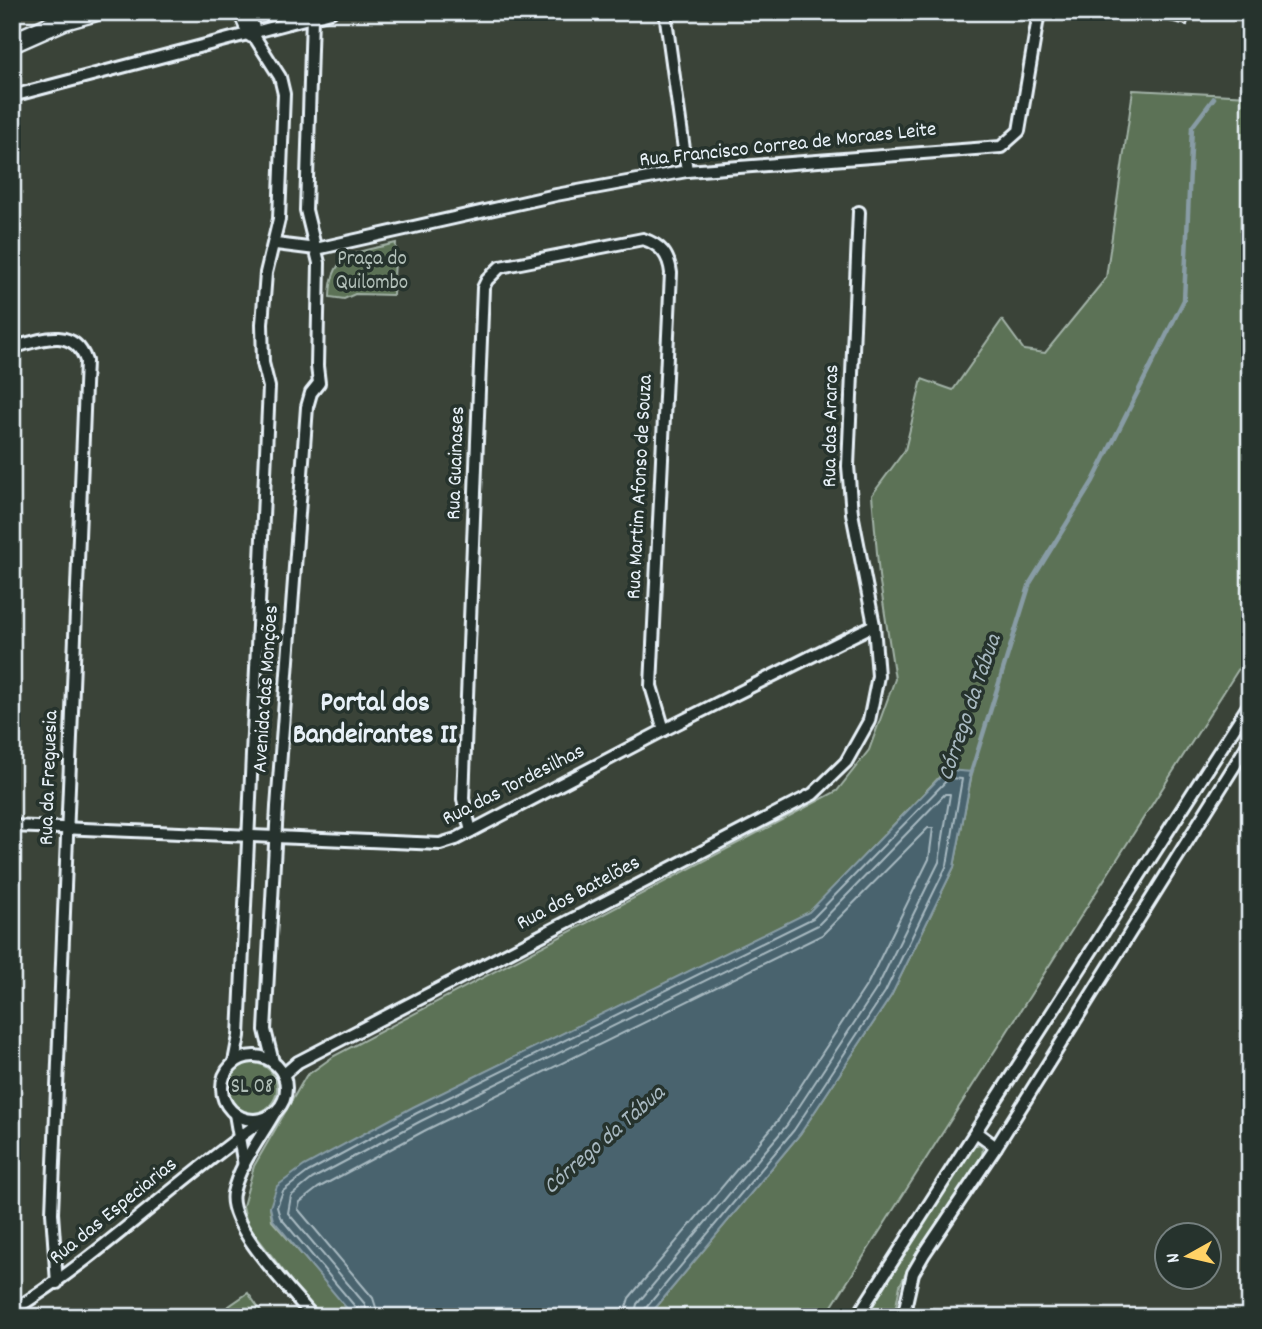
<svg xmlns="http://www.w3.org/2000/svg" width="1262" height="1329" font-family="Dekko,sans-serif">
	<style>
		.green { fill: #5c7256; stroke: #a2b2a7; stroke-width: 2 }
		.water { fill: #48646e; stroke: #889ca5; stroke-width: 2 }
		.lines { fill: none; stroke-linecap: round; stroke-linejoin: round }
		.shore { stroke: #a8b9c1; stroke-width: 2 }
		.stream { stroke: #889ca5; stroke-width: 4.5 }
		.building { fill: #676752; stroke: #e8f1f8; stroke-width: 2 }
		.minor-casing { stroke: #e8f1f8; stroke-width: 16 }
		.primary-casing { stroke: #e8f1f8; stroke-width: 23 }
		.minor { stroke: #26332d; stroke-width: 10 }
		.primary { stroke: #26332d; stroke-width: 18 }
		.labels { text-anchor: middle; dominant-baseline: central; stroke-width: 7; stroke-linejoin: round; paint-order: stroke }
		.street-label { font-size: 21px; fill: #e8f1f8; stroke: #26332d }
		.park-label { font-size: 21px; fill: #b0beb7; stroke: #26332d }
		.water-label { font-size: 23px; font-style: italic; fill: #a8b9c1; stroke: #26332d }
		.district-label { font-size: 28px; font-weight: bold; fill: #e8f1f8; stroke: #26332d }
	</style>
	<rect width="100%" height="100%" fill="#3a4338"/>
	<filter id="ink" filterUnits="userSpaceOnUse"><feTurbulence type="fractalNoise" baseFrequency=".0143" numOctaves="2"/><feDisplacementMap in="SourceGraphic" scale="14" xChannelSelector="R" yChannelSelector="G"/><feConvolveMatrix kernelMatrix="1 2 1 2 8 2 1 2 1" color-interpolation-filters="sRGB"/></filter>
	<g filter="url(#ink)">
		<!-- green -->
		<g class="green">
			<path d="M1133,90L1250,96V651L825,1317H648L800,1134L891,996L954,867L972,773L946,770L810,912L414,1107L270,1207L272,1221L357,1317H319L247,1224L243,1206L254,1166L306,1076L334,1056L837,791L869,750L895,679L879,576L872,495L905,450L922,379L953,390L1002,320L1024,350L1045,353L1106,278Z"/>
			<path d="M396,243L393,295L355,294L344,299L330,297C331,250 358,253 396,243Z"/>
			<circle cx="252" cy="1088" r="25"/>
			<path d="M980,1145L983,1148L982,1155L909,1267L900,1285L894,1317H866L972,1147Z"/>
			<path d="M248,1293L265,1317H213Z"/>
		</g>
		<!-- water -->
		<path class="water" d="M947,770L972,772L954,867L891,996L800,1134L648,1317H354L273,1220L270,1207L277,1186L304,1166L413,1107L809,912Z"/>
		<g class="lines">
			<!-- shore -->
			<g class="shore">
				<path d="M359,1317L358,1310L280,1217L277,1207L283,1191L308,1172L417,1113L813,918L949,778L962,779L947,865L885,992L794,1130L645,1309L643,1317"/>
				<path d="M368,1317L365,1304L288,1213L291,1196L312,1179L421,1121L818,925L945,794H950L939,862L877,988L787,1125L637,1304L634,1317"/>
				<path d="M379,1317L373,1298L298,1209L300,1202L318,1188L426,1130L822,935L928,828H933L929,859L868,983L779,1119L629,1298L623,1317"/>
			</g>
			<!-- stream -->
			<path class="stream" d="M970,776L1030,583L1093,481L1184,300L1192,127L1214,98"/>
		</g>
		<!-- building -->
		<path class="building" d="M1152,12H1190L1187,25L1151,17Z"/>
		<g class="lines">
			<defs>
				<g id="minor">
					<path d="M665,12L687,171"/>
					<path d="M12,96L331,12"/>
					<path d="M276,244L316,249L556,195L687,171L1001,147L1019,131L1039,12"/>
					<path d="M12,348C39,340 74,325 86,361L52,1213L57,1283"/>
					<path d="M12,826L440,844L456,839L664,730L874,625"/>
					<path d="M471,831L463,799L483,288L487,280L500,267L643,239C661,245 669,255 671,273L651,686L664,730"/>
					<circle cx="254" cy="1088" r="32"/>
					<path d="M234,1062L239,1036L269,387L263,363L262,324L266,273L279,219L284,94L280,77L252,33"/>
					<path d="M273,1062L265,1030L277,807L307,407L311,393L319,383L317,366L319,263L306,210L312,17"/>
					<path d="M283,1075L298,1062L813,794L846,762L869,721L878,676L874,625L852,513L848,466L859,212"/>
					<path d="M275,1112C261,1137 239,1165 233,1193C226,1226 293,1292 313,1317"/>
					<path d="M235,1114L244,1166"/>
					<path d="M976,1132L996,1147"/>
					<path d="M12,1311C104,1254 180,1177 269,1116"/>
					<path d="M857,1317L1250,703"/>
					<path d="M903,1317L913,1273L924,1254L996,1147L1250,741"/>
				</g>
				<g id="primary">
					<path d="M243,12L252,33"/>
					<path d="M12,43L64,20L93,12"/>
				</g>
			</defs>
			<!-- minor casing -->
			<use href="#minor" class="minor-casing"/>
			<!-- primary casing -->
			<use href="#primary" class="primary-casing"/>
			<!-- minor -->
			<use href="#minor" class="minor"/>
			<!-- primary -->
			<use href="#primary" class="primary"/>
		</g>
	</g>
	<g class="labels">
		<!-- street labels -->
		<g class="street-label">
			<text transform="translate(788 146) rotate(-6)">Rua Francisco Correa de Moraes Leite</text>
			<text transform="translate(832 426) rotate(-89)">Rua das Araras</text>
			<text transform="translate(457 463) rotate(-88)">Rua Guainases</text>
			<text transform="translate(641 487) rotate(-87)">Rua Martim Afonso de Souza</text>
			<text transform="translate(267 689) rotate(-86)">Avenida das Monções</text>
			<text transform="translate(50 778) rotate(-88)">Rua da Freguesia</text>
			<text transform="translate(514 786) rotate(-27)">Rua das Tordesilhas</text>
			<text transform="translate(579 894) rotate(-28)">Rua dos Batelões</text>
			<text transform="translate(114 1212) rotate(-39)">Rua das Especiarias</text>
		</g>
		<!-- park labels -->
		<g class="park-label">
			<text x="372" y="260">Praça do<tspan x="372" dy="24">Quilombo</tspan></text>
			<text x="252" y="1088">SL 08</text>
		</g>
		<!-- water labels -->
		<g class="water-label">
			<text transform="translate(971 708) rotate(-71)">Córrego da Tábua</text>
			<text transform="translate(605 1141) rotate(-41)">Córrego da Tábua</text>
		</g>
		<!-- district labels -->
		<g class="district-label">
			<text x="375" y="705">Portal dos<tspan x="375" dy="32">Bandeirantes II</tspan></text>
		</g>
	</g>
	<!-- margin -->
	<rect width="1262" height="1329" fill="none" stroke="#26332d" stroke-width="42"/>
	<rect x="21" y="21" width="1220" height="1287" fill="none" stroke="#e8f1f8" stroke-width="2.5" filter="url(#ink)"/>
	<!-- north arrow -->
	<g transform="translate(1188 1256) rotate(262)"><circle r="33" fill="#26332d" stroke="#747f7e" stroke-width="2"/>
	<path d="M0-5L12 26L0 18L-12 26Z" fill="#ffd166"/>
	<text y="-10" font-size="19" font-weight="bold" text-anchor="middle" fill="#e8f1f8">N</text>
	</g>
</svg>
